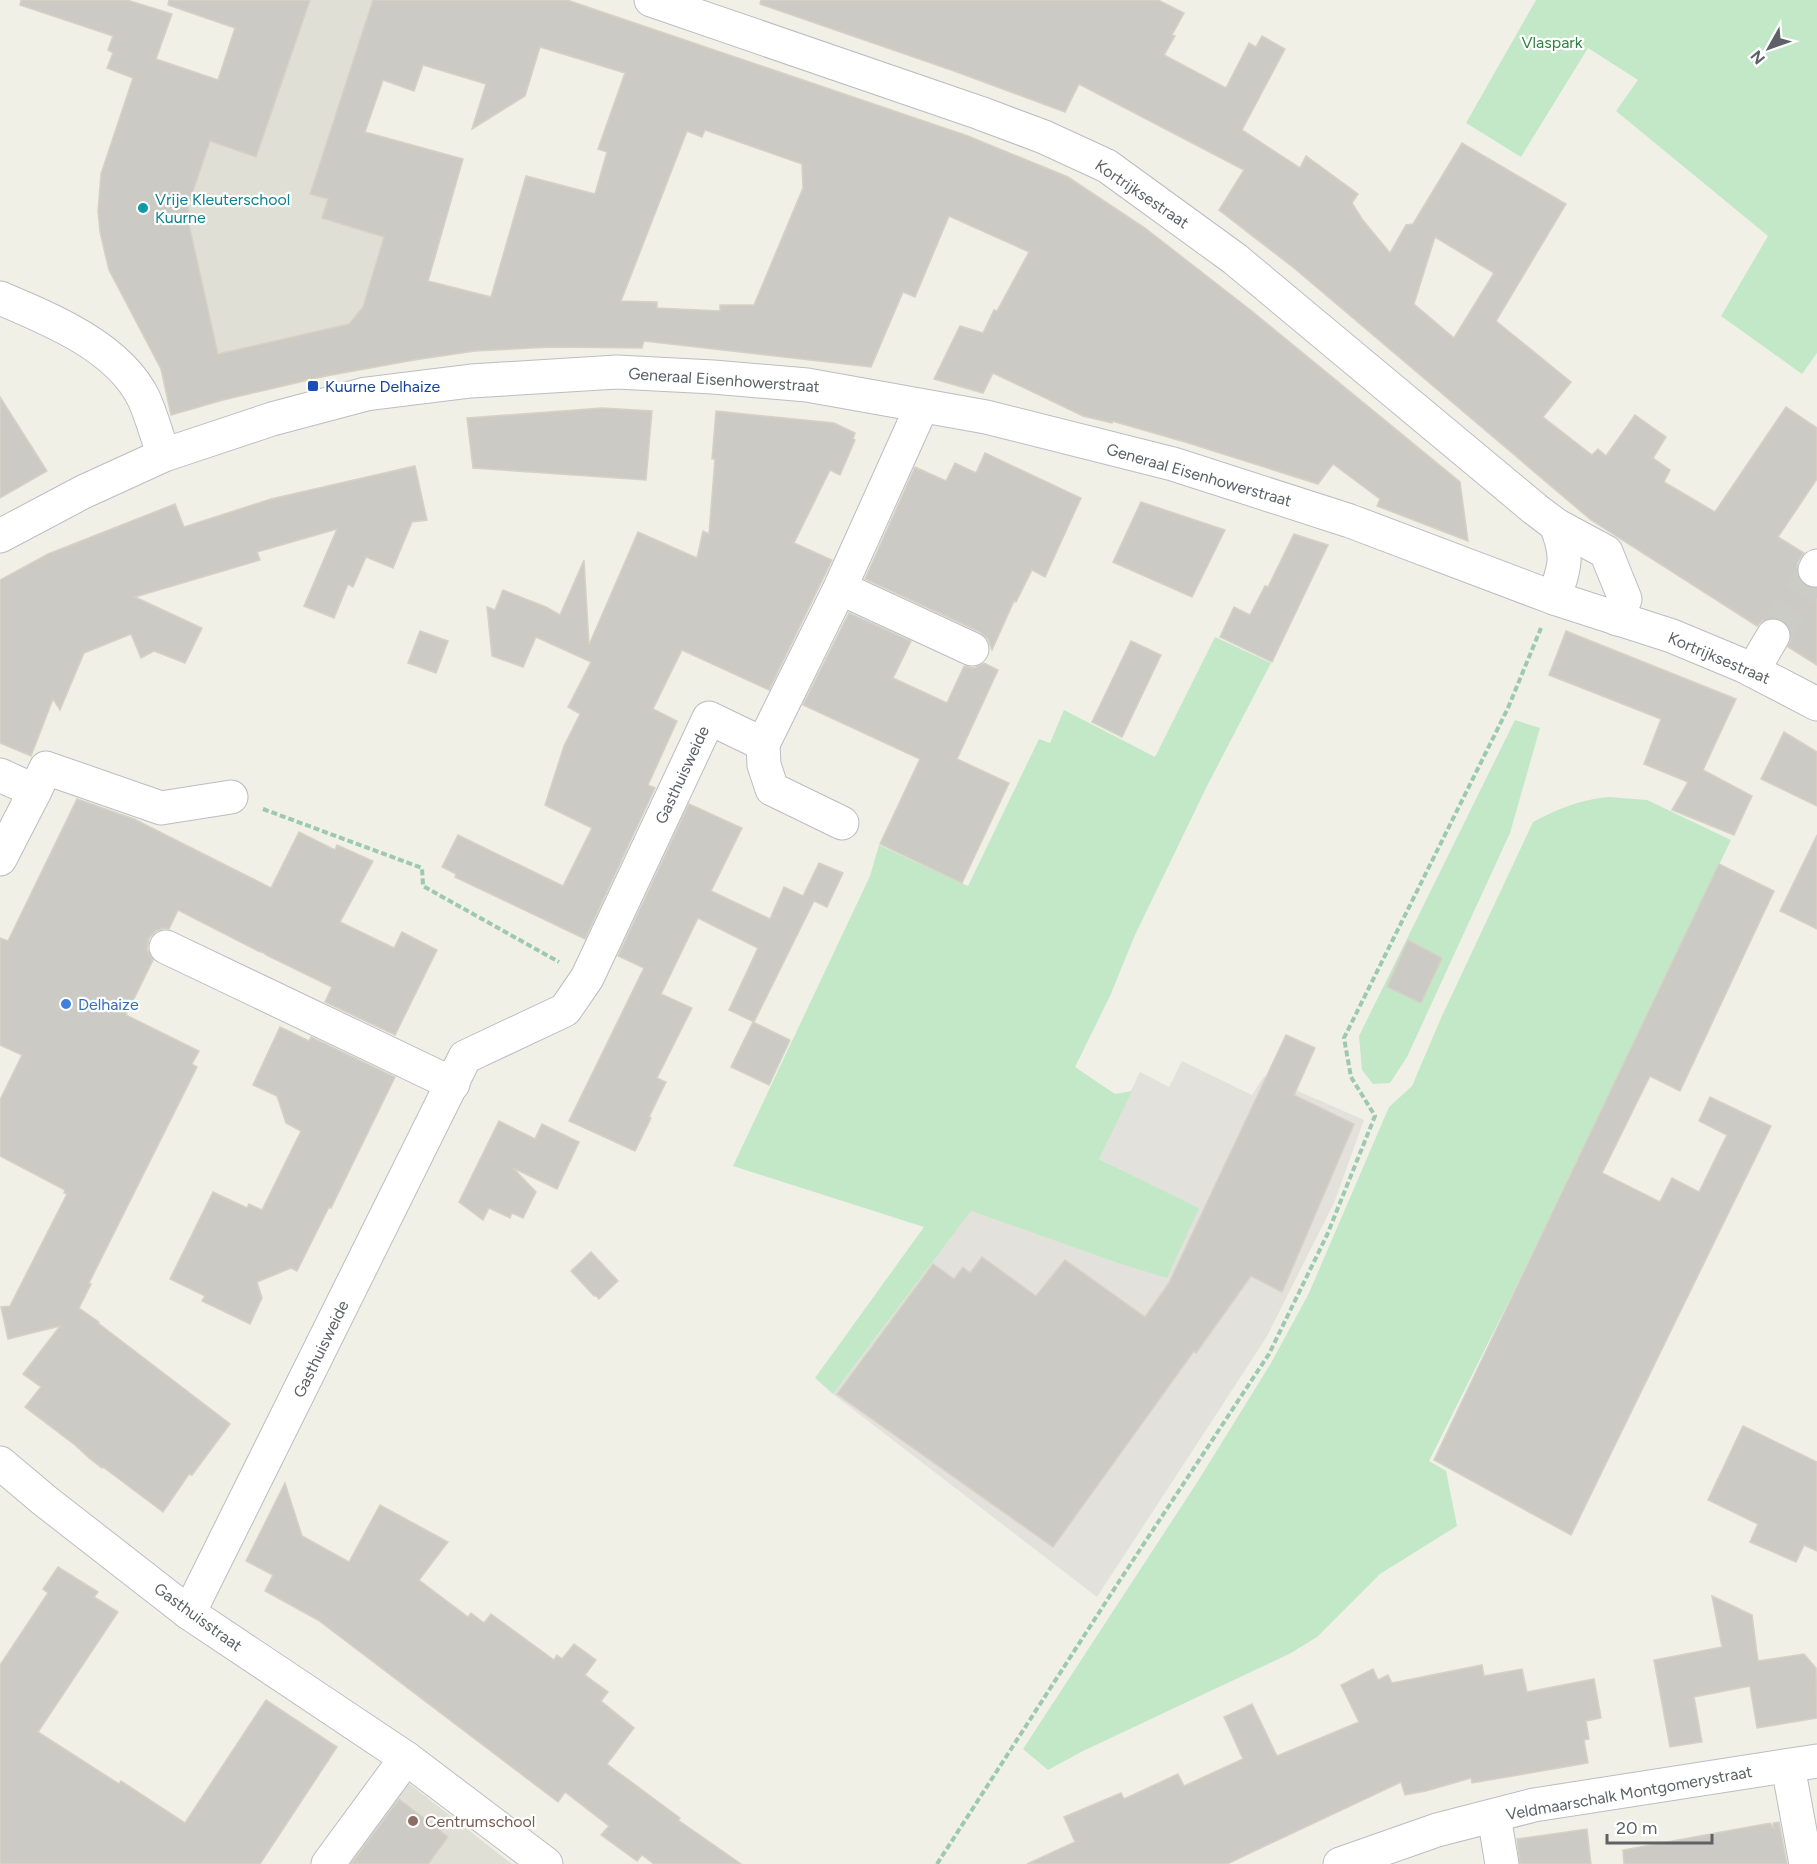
<svg xmlns="http://www.w3.org/2000/svg" width="1817" height="1864" font-family="Figtree,sans-serif">
	<style>
		.industrial { fill: #e2e1db }
		.education { fill: #e0dfd5 }
		.green { fill: #c3e8c8 }
		.building { fill: #cccac4; stroke: #d5d2c5; stroke-width: 1.5; fill-rule: evenodd }
		.lines { fill: none; stroke-linecap: round; stroke-linejoin: round }
		.minor-tunnel { stroke: #ccccc7; stroke-width: 33; stroke-dasharray: 33 16; stroke-linecap: butt }
		.minor-casing { stroke: #bbbdc2; stroke-width: 35 }
		.path { stroke: #9cc9af; stroke-width: 4; stroke-dasharray: 6 3; stroke-linecap: butt }
		.minor { stroke: #fff; stroke-width: 33 }
		.culture-dot { fill: #0f9aa8; stroke: #fff; stroke-width: 2 }
		.transit-dot { fill: #1a4fb4; stroke: #fff; stroke-width: 2 }
		.shop-dot { fill: #3f7fe0; stroke: #fff; stroke-width: 2 }
		.education-dot { fill: #8d6e63; stroke: #fff; stroke-width: 2 }
		.labels { text-anchor: middle; dominant-baseline: central; stroke-width: 4.5; stroke-linejoin: round; paint-order: stroke }
		.park-label { font-size: 16px; fill: #338142; stroke: #fff }
		.street-label { font-size: 16px; fill: #5e6167; stroke: #fff }
		.culture-label { font-size: 16px; fill: #0d838f; stroke: #fff; text-anchor: start }
		.transit-label { font-size: 16px; fill: #164399; stroke: #fff; text-anchor: start }
		.shop-label { font-size: 16px; fill: #366cbe; stroke: #fff; text-anchor: start }
		.education-label { font-size: 16px; fill: #785e54; stroke: #fff; text-anchor: start }
	</style>
	<rect width="100%" height="100%" fill="#f0f0e7"/>
	<!-- industrial -->
	<path class="industrial" d="M1182,1061L1252,1095L1264,1076L1364,1120L1334,1203L1266,1338L1097,1597L833,1394L971,1211L1115,1262L1199,1208L1099,1159L1140,1072L1169,1087Z"/>
	<!-- education -->
	<g class="education">
		<path d="M247,0H392L338,165L399,141L463,159L406,361L326,376L223,400L171,415L161,369L109,270L105,257L100,232L98,211L101,174L141,54L217,80Z"/>
		<path d="M402,1778L512,1864H339Z"/>
	</g>
	<!-- green -->
	<g class="green">
		<path d="M1536,0H1817V353L1802,374L1721,316L1768,236L1616,111L1638,80L1588,48L1521,157L1466,123Z"/>
		<path d="M1215,637L1271,663L1207,786L1135,935L1110,996L1075,1067L1115,1094L1132,1091L1099,1159L1199,1208L1167,1278L1115,1262L971,1211L833,1394L815,1378L924,1227L733,1166L870,876L879,845L968,886L1039,739L1050,743L1064,710L1155,757Z"/>
		<path d="M1515,720L1540,728L1510,833L1407,1057L1390,1083L1373,1084L1362,1070L1359,1036Z"/>
		<path d="M1609,797L1647,800L1731,840L1510,1299L1429,1461L1446,1471L1457,1526L1380,1574L1317,1637L1291,1653L1083,1751L1048,1770L1023,1749L1198,1481L1271,1363L1309,1293L1389,1107L1412,1086L1441,1018L1533,822C1560,808 1579,800 1609,797Z"/>
	</g>
	<!-- building -->
	<g class="building">
		<path d="M21,0H127L172,14L156,59L218,80L235,28L168,5L169,0H310L256,157L210,141L188,206L190,229L218,354L349,324L363,307L384,237L322,218L328,199L310,194L373,0H567L968,136L1068,177L1145,228L1253,312L1460,482L1468,541L1377,506L1380,499L1333,464L1318,484L1185,442L1112,421V423L1083,416L993,373L983,393L934,379L960,326L983,333L994,310L997,311L1029,252L949,216L915,297L903,292L871,367L644,341L642,348L551,347L475,351L414,360L326,376L223,400L171,415L161,369L109,270L100,232L98,211L101,174L133,78L107,68L113,53L108,50L113,36L20,5ZM540,47L625,73L598,149L607,152L595,194L526,176L491,297L428,281L463,159L365,132L383,80L414,91L423,65L486,84L472,129L525,96ZM705,130L802,164L803,188L754,305H720V311L657,308V302L621,301L687,131L702,137Z"/>
		<path d="M761,0H1158L1184,13L1172,35L1175,36L1164,55L1226,88L1249,43L1256,47L1262,36L1285,49L1242,130L1300,168L1306,156L1358,194L1352,203L1362,219L1390,253L1406,225L1413,224L1462,143L1566,204L1496,321L1571,382L1543,417L1592,455L1598,449L1606,456L1635,415L1666,437L1653,458L1670,470L1664,482L1715,512L1786,407L1817,428V479L1778,537L1804,553L1798,562L1796,571L1799,580L1807,587L1817,589V665L1788,647L1792,636L1790,627L1783,620L1773,617L1763,620L1757,626L1591,520L1294,268L1219,210L1244,170L1079,84L1065,112L954,71L760,4ZM1435,237L1494,273L1454,338L1414,304Z"/>
		<path d="M0,397L47,471L0,498Z"/>
		<path d="M602,408L652,411L646,480L473,468L467,418Z"/>
		<path d="M716,411L834,423L855,433L853,439L855,440L840,475L830,470L794,543L832,560L769,690L682,650L653,709L677,721L648,785L655,788L585,939L455,877L456,874L442,867L458,835L563,886L592,828L545,805L564,746L580,714L568,707L591,662L536,637L523,667L492,656L487,607L495,610L503,590L546,607L560,615L584,560L589,645L638,532L697,558L703,531L709,534L715,459H712Z"/>
		<path d="M985,453L1081,498L1045,577L1032,570L1016,602L1014,601L992,650L988,639L980,632L865,579L915,467L946,481L955,463L976,473Z"/>
		<path d="M415,466L427,520L412,522L393,568L366,557L353,587L348,584L334,618L304,606L337,529L257,552L260,560L135,597L202,628L185,663L154,651L141,658L131,634L84,653L60,710L53,699L31,756L0,743V580L48,554L175,504L184,527L271,499Z"/>
		<path d="M1141,502L1225,530L1192,597L1113,562Z"/>
		<path d="M1294,534L1328,545L1272,662L1220,637L1234,607L1250,615L1265,586L1268,587Z"/>
		<path d="M849,613L911,641L893,678L947,703L964,666L974,668L984,663L998,670L957,759L1009,783L962,883L880,844L920,759L803,705Z"/>
		<path d="M420,631L448,641L436,673L408,663Z"/>
		<path d="M1566,631L1736,699L1703,770L1752,796L1734,835L1672,810L1688,782L1644,764L1661,719L1549,675Z"/>
		<path d="M1131,641L1161,655L1122,737L1092,722Z"/>
		<path d="M1784,732L1817,752V806L1761,779Z"/>
		<path d="M77,799L134,819L271,888L299,832L335,850L337,845L373,861L340,922L394,948L402,932L437,950L395,1035L325,1002L332,987L266,955L264,953L258,951L178,910L169,929L164,928L156,931L149,938L147,949L153,960L126,1015L199,1051L192,1064L197,1067L89,1283L91,1284L79,1308L99,1322L98,1323L230,1424L192,1475L189,1474L163,1512L103,1467L102,1468L89,1458L75,1445L25,1407L41,1387L23,1374L60,1326L8,1339L1,1307L10,1306L67,1194L64,1193L65,1190L0,1156V1100L22,1055L0,1045V938L8,941Z"/>
		<path d="M689,804L742,828L711,891L770,919L784,887L803,896L819,863L843,873L827,907L814,901L754,1022L729,1010L758,948L698,918L661,994L692,1008L657,1078L666,1082L649,1117L651,1118L635,1151L569,1121L644,968L618,956Z"/>
		<path d="M1817,835V929L1780,911Z"/>
		<path d="M1719,864L1774,891L1680,1091L1650,1076L1602,1173L1660,1202L1672,1178L1699,1192L1727,1135L1699,1121L1710,1097L1771,1126L1571,1535L1434,1460Z"/>
		<path d="M1408,940L1442,958L1421,1003L1387,987Z"/>
		<path d="M753,1022L790,1040L769,1085L731,1067Z"/>
		<path d="M280,1027L309,1041L311,1037L395,1077L331,1208L329,1207L297,1271L291,1268L257,1282L262,1298L250,1324L202,1301L205,1296L170,1279L213,1192L247,1208L249,1204L262,1210L301,1131L286,1123L277,1096L253,1085Z"/>
		<path d="M1286,1035L1315,1048L1294,1095L1354,1124L1282,1292L1251,1276L1196,1353L1194,1351L1053,1547L837,1394L933,1264L954,1279L963,1267L970,1273L982,1257L1036,1296L1065,1260L1145,1317L1169,1283Z"/>
		<path d="M499,1121L535,1139L542,1124L579,1142L557,1189L513,1168L536,1192L523,1218L512,1213L510,1218L489,1208L483,1220L459,1202Z"/>
		<path d="M591,1252L618,1281L599,1299L595,1295L594,1296L571,1271Z"/>
		<path d="M1743,1426L1817,1462V1551L1804,1545L1796,1562L1750,1542L1758,1524L1708,1500Z"/>
		<path d="M285,1483L302,1536L349,1562L380,1505L448,1542L419,1580L468,1617L471,1613L484,1623L491,1614L554,1660L557,1655L562,1659L574,1644L596,1660L585,1675L608,1692L601,1701L634,1728L607,1764L680,1818L678,1820L741,1864H654L642,1855L637,1861L601,1835L609,1826L565,1792L558,1802L318,1620L265,1591L273,1575L246,1561Z"/>
		<path d="M58,1567L98,1592L94,1597L118,1612L38,1732L119,1784L121,1781L185,1823L266,1700L337,1747L260,1864H0V1665L48,1593L43,1589Z"/>
		<path d="M1712,1596L1752,1615L1758,1661L1804,1654L1816,1668L1817,1718L1757,1728L1750,1686L1694,1697L1702,1742L1670,1747L1654,1660L1722,1647Z"/>
		<path d="M1482,1665L1484,1676L1522,1669L1527,1692L1594,1679L1601,1718L1586,1721L1589,1739L1584,1740L1588,1763L1472,1783L1471,1778L1426,1791L1405,1795L1401,1782L1227,1864H1027L1075,1842L1064,1817L1121,1793L1124,1799L1178,1774L1184,1786L1243,1759L1224,1717L1252,1704L1277,1756L1359,1722L1341,1685L1373,1669L1378,1680L1388,1675L1392,1683Z"/>
		<path d="M399,1799L448,1837L428,1864H351Z"/>
		<path d="M1779,1822L1787,1864H1624L1623,1850L1770,1823L1774,1829L1773,1823Z"/>
		<path d="M1587,1829L1591,1864H1520L1517,1839Z"/>
	</g>
	<g class="lines">
		<!-- minor-tunnel -->
		<path class="minor-tunnel" d="M1773,636L1815,570"/>
		<defs>
			<g id="minor">
				<path d="M651,0L980,113L1044,137L1107,166L1235,259L1535,509L1556,525L1606,552L1625,599L1617,619"/>
				<path d="M0,298C50,319 119,347 144,399C152,417 157,437 164,455"/>
				<path d="M0,536L83,492L164,455L272,419L366,394L471,381L617,372L713,377L807,385L986,417L1173,464L1350,521L1554,598L1672,636L1744,666L1817,704"/>
				<path d="M1815,570L1817,566"/>
				<path d="M840,588L972,649"/>
				<path d="M1554,598C1565,566 1569,558 1556,525"/>
				<path d="M1753,670L1773,636"/>
				<path d="M763,744L764,765L772,789L842,823"/>
				<path d="M0,775L35,791L46,768L161,808L231,797"/>
				<path d="M0,859L35,791"/>
				<path d="M166,947L453,1084"/>
				<path d="M0,1463L44,1500L189,1613L406,1758L546,1864"/>
				<path d="M189,1613L465,1057L565,1010L587,978L709,718L763,744L840,588L922,406"/>
				<path d="M1788,1766L1806,1864"/>
				<path d="M1494,1816L1502,1864"/>
				<path d="M328,1864L406,1758"/>
				<path d="M1340,1864L1437,1830L1534,1805L1817,1761"/>
			</g>
		</defs>
		<!-- minor casing -->
		<use href="#minor" class="minor-casing"/>
		<!-- path -->
		<g class="path">
			<path d="M263,809L422,868L423,886L559,962"/>
			<path d="M937,1864L1120,1580L1269,1354L1327,1235L1375,1116L1351,1077L1344,1038L1508,708L1541,628"/>
		</g>
		<!-- minor -->
		<use href="#minor" class="minor"/>
	</g>
	<!-- markers -->
	<circle class="culture-dot" cx="143" cy="208" r="6"/>
	<rect class="transit-dot" x="307" y="380" width="12" height="12" rx="3"/>
	<circle class="shop-dot" cx="66" cy="1004" r="6"/>
	<circle class="education-dot" cx="413" cy="1821" r="6"/>
	<g class="labels">
		<!-- park labels -->
		<g class="park-label">
			<text x="1552" y="42">Vlaspark</text>
		</g>
		<!-- street labels -->
		<g class="street-label">
			<text transform="translate(1142 194) rotate(34)">Kortrijksestraat</text>
			<text transform="translate(724 380) rotate(4)">Generaal Eisenhowerstraat</text>
			<text transform="translate(1199 475) rotate(16)">Generaal Eisenhowerstraat</text>
			<text transform="translate(1719 658) rotate(23)">Kortrijksestraat</text>
			<text transform="translate(682 775) rotate(-65)">Gasthuisweide</text>
			<text transform="translate(321 1349) rotate(-64)">Gasthuisweide</text>
			<text transform="translate(198 1617) rotate(36)">Gasthuisstraat</text>
			<text transform="translate(1629 1793) rotate(-10)">Veldmaarschalk Montgomerystraat</text>
		</g>
		<!-- culture labels -->
		<g class="culture-label">
			<text x="155" y="199">Vrije Kleuterschool<tspan x="155" dy="18">Kuurne</tspan></text>
		</g>
		<!-- transit labels -->
		<g class="transit-label">
			<text x="325" y="386">Kuurne Delhaize</text>
		</g>
		<!-- shop labels -->
		<g class="shop-label">
			<text x="78" y="1004">Delhaize</text>
		</g>
		<!-- education labels -->
		<g class="education-label">
			<text x="425" y="1821">Centrumschool</text>
		</g>
	</g>
	<!-- north arrow -->
	<g transform="translate(1769 48) rotate(230)" stroke="#ffffff" stroke-width="4.5" paint-order="stroke">
	<path d="M0-4.5L10 22L0 15L-10 22Z" fill="#5e6167"/>
	<text y="-9" font-size="16" font-weight="bold" text-anchor="middle" fill="#5e6167">N</text>
	</g>
	<!-- scale -->
	<path d="M1607 1834v9h105v-9" fill="none" stroke="#5e6167" stroke-width="3"/>
	<text x="1616" y="1834" font-size="18" fill="#5e6167" stroke="#ffffff" stroke-width="4.5" paint-order="stroke">20 m</text>
</svg>
